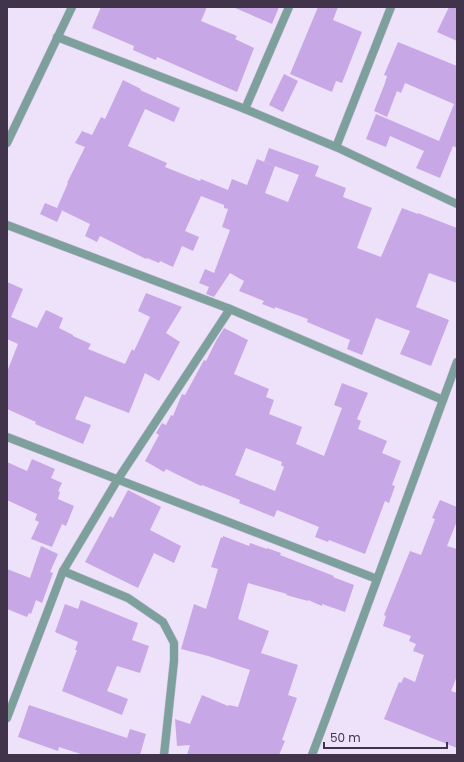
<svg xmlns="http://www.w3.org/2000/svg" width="464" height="762" font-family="Poppins,sans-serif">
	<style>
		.building { fill: #c8a7e7; fill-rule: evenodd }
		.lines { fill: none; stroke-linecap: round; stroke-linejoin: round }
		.street-casing { stroke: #cabfd6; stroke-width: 9 }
		.street { stroke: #7da09c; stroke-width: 8 }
	</style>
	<rect width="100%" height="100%" fill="#ede2f9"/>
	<!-- building -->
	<g class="building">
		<path d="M101,7H207L201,21L237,36L235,39L254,48L237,92L157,57L156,60L133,50L134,46L92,28Z"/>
		<path d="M233,7H279L272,24Z"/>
		<path d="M318,7H338L333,20L362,32L342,83L336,81L332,92L290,74Z"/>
		<path d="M449,7H457V41L437,32Z"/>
		<path d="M398,42L457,66V148L453,146L440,178L416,168L424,151L390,136L386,147L366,139L376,114L439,141L454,104L405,83L401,93L397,91L387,117L374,111L385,83L387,76L384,75Z"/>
		<path d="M284,74L298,81L283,112L269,105Z"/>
		<path d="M123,80L141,89L140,90L180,108L174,122L145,109L128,146L167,163L165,167L200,181L201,179L228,190L232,179L247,185L257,159L275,166L265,193L288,202L299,175L264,162L269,148L319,166L315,176L346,188L343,197L372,208L357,248L381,257L402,208L418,214V213L457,228V283L429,273L416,307L449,320L431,366L400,354L410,331L376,318L362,355L347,349L350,340L307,322L308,319L275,307V309L262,304L264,301L239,291L244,281L230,273L214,297L206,294L209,287L199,283L205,269L214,273L230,230L222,227L228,209L224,208V205L201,196L185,231L199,237L193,251L182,246L173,267L160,261L159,263L147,258L146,259L100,236L97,242L85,236L90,224L61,210L62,211L57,222L40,214L45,203L57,208L68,183H67L85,147L75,143L82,131L92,135L101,117L105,119Z"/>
		<path d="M7,282L23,289L11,317L37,328L46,310L63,318L59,328L73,335V336L91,344L88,349L125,364L132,349L134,351L150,317L138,311L146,293L182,307L166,333L180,342L159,381L145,373L129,413L85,396L75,419L91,425L83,444L35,424L36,422L7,409V372L18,344L7,339Z"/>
		<path d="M224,328L248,340L234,374L269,389L266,397L274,400L269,414L302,427L296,444L324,456L342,408L334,405L342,383L368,393L357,419L361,421L358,429L387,441L382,453L401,461L392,485L395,486L389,503L385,501L365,554L329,540L328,542L315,537L319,527L277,510L274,517L239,503L240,500L202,485L201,486L166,469L164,472L145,461L159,435L156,433L162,423L166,425L171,415L173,416L182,394L185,395L204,360L206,361L216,341ZM246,448L282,462L281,465L284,467L275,491L235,475Z"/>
		<path d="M32,459L55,469L51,478L62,483L58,491L60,492L58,499L74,506L66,526L62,524L52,547L31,539L39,522L35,520L37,514L7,500V462L27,471Z"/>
		<path d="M128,490L161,507L150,530L181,546L174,563L154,553L138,588L85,562L110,516L113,518Z"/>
		<path d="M440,500L457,507V521L447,546L457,549V676L451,691L457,693V748L384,719L399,682L401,683L404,677L415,682L424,655L413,651L416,644L409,641L411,636L383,626L386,616L384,615L410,551L421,555L435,519L432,518Z"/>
		<path d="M223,536L249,546L250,543L267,549V548L281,553L280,555L334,576L333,577L354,585L345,612L322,604V606L308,600V601L286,595L287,594L248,583L238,619L269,631L261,653L298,665L288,695L297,698L282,740L285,741L279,755H187L190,745L177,746L175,719L190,724L202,695L228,706L229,705L238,707L250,670L208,656L181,649L194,604L206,609L218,569L211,567L221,537L223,538Z"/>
		<path d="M41,546L58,554L50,572L53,573L42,603L36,600L31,614L29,613L27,617L7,609V569L30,578Z"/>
		<path d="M81,600L138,623L132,640L149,646L140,673L117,666L107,691L128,699L122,715L62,691L77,650H75L78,642L55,632L65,604L78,609Z"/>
		<path d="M29,705L127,738L130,729L146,734L140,755H84L59,747L58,751L18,737Z"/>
	</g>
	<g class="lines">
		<defs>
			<g id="street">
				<path d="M57,37L245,109L336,147L457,204"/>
				<path d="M245,109L289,7"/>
				<path d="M7,143L72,7"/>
				<path d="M336,147L391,7"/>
				<path d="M7,225L230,309L443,400"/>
				<path d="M7,437L377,579"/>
				<path d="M63,571L128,598L163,622L174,643V661L164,755"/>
				<path d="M7,718L63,571L118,479L230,309"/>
				<path d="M312,755L326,718L457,362"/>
			</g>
		</defs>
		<!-- street casing -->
		<use href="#street" class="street-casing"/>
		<!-- street -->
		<use href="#street" class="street"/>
	</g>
	<!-- border -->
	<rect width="464" height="762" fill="none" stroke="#40334a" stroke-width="16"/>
	<!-- scale -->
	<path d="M324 742v6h123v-6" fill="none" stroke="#40334a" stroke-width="2"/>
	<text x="330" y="742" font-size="12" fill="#40334a" stroke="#ede2f9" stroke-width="3" paint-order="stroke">50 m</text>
</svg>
